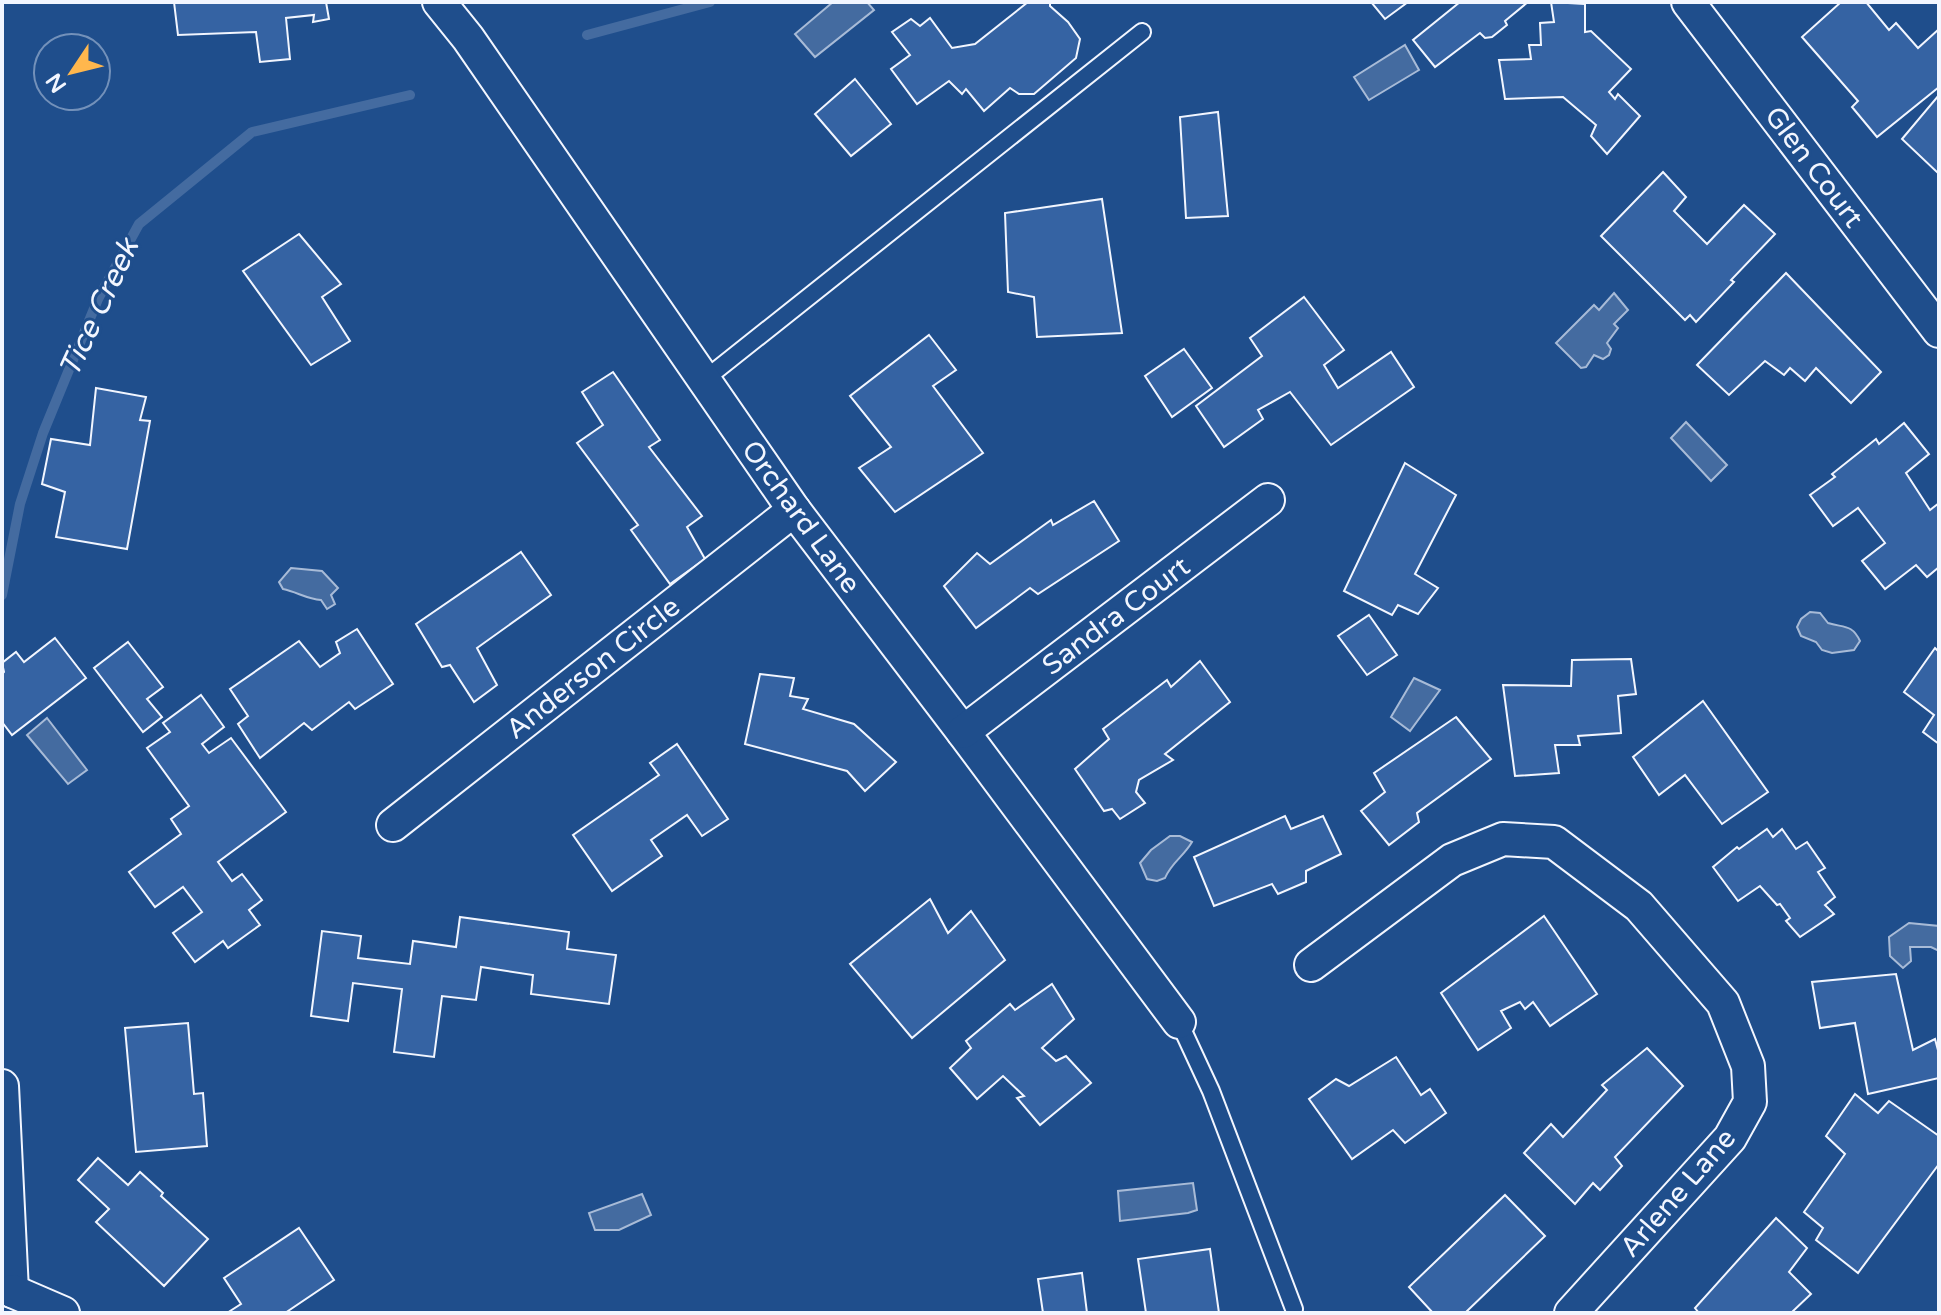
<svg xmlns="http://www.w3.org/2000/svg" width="1941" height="1315" font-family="'Varela Round',sans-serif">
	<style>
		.water { fill: #446ba0; stroke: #a8bbd7; stroke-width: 2 }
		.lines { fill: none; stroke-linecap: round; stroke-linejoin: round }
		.stream { stroke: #446ba0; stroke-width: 10 }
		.building { fill: #3563a3; stroke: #f2f6ff; stroke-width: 2 }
		.service-casing { stroke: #f2f6ff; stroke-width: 20 }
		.minor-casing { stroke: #f2f6ff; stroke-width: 36 }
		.service { stroke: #1f4e8c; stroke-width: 16 }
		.minor { stroke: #1f4e8c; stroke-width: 32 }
		.labels { text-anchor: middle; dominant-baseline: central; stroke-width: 6; stroke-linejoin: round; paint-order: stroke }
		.street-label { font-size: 28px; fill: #f2f6ff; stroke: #1f4e8c }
		.water-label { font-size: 30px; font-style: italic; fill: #f2f6ff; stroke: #1f4e8c }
	</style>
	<rect width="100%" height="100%" fill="#1f4e8c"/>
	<!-- water -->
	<g class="water">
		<path d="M833,2H867L874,10L815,57L795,34Z"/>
		<path d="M1405,45L1419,70L1369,100L1354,77Z"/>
		<path d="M1614,293L1628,310L1614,324L1618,328L1607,343L1611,349L1609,355L1603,359L1594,355L1586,367L1581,368L1556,343L1594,305L1599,310Z"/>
		<path d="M1686,422L1727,465L1711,481L1671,438Z"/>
		<path d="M291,568L322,571L338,588L331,595L335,604L327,609L321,600C307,599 297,592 283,589L279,582Z"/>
		<path d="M1810,612L1820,613L1828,623C1844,628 1852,624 1860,641L1854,650L1832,653L1822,650L1816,642L1801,636L1797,627L1801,619Z"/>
		<path d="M1414,678L1440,690L1410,731L1391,717Z"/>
		<path d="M47,718L87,770L68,784L27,735Z"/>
		<path d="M1170,836H1180L1192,842C1184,856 1171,863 1165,878L1157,881L1147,879L1140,863L1151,850Z"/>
		<path d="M1909,923L1939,926V951L1931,947H1910L1911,961L1903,968L1890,956L1889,937Z"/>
		<path d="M1193,1183L1197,1210L1188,1213L1120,1221L1118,1191Z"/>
		<path d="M642,1194L651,1215L619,1230H595L589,1213Z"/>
	</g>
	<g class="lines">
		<!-- stream -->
		<g class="stream">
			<path d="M587,35L710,2"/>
			<path d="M2,595L20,504L43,433L98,299L139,224L252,132L410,95"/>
		</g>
	</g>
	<!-- building -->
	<g class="building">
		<path d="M174,2H326L329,19L313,22L314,15L286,18L290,59L260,62L256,32L178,35Z"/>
		<path d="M1028,2H1050V6L1068,22L1080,39L1076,58L1034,94H1019L1010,88L984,111L966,89L962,94L949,81L917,104L891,69L910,55L892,32L911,19L920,26L930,18L952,48L975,44Z"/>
		<path d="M1371,2H1408L1385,19Z"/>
		<path d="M1460,2H1528L1505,21L1507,25L1492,37L1485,38L1480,33L1435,67L1413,40Z"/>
		<path d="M1551,2L1585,4V32L1591,31L1631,69L1609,92L1615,99L1618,94L1640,116L1607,154L1591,136L1596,125L1563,97L1505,99L1499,60L1531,59L1529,45H1541L1540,23L1554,22Z"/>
		<path d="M1841,2H1866L1889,30L1896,23L1918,48L1939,29V87L1877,137L1852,107L1858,101L1802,37Z"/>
		<path d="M855,79L891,124L851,156L815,114Z"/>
		<path d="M1939,95V174L1902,139Z"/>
		<path d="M1218,112L1228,216L1186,218L1180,117Z"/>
		<path d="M1663,172L1686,197L1674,211L1707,244L1744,205L1775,234L1731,280L1734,282L1696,322L1690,315L1685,320L1601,236Z"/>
		<path d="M1102,199L1122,333L1037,337L1034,297L1008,292L1005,213Z"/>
		<path d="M299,234L341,284L322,297L350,341L311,365L243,271Z"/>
		<path d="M1786,273L1881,372L1851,403L1816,368L1805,381L1790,368L1784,375L1765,361L1729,395L1697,365Z"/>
		<path d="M1304,297L1344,350L1324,365L1338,388L1391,352L1414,387L1331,445L1290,392L1258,410L1263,419L1224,447L1196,406L1262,356L1250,338Z"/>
		<path d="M929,335L956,370L933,386L983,453L895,512L859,468L891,447L850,396Z"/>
		<path d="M1184,349L1212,388L1172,417L1145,376Z"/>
		<path d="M613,372L660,440L649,447L702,516L687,527L705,559L670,584L631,530L638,525L577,443L603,425L582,392Z"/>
		<path d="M96,388L146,397L140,420L150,421L127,549L56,537L65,492L42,484L51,439L90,445Z"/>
		<path d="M1904,423L1929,454L1906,473L1930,510L1939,503V567L1927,577L1916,565L1885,589L1862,561L1885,543L1858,508L1833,526L1810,495L1835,477L1832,474L1876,439L1879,444Z"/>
		<path d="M1405,463L1456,495L1415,574L1438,588L1418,614L1398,605L1392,615L1344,591Z"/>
		<path d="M1094,501L1119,541L1038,594L1030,588L976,628L944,586L977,553L990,564L1051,520L1053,525Z"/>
		<path d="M521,552L551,595L477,648L497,685L474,702L450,665L442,667L416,624Z"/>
		<path d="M1369,615L1397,655L1367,675L1338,636Z"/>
		<path d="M357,629L393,684L355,709L349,702L312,730L304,723L260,758L238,724L248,716L230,689L299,641L320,667L340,653L336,642Z"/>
		<path d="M55,638L86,678L12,735L2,722V674L4,672L2,663L16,652L24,662Z"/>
		<path d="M128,642L163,687L147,699L162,717L143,732L94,668Z"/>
		<path d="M1935,648L1939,652V744L1923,732L1934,715L1904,692Z"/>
		<path d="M1631,659L1636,694L1618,696L1621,733L1578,736L1580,745H1555L1559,773L1515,776L1503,685L1571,686L1572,660Z"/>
		<path d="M1200,661L1230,702L1165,754L1173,760L1139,780L1136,792L1145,803L1120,819L1112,809L1104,811L1075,769L1109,739L1103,729L1167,680L1171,687Z"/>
		<path d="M760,674L794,678L790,696L808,699L803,709L854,724L896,762L865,791L847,771L745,744Z"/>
		<path d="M201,695L224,727L202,744L209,753L231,738L286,812L218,862L232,881L242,874L262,900L249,910L260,925L228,948L223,941L195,962L173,933L202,912L183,887L155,907L129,872L181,834L171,819L189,806L147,748L170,732L163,723Z"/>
		<path d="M1703,701L1768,792L1722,824L1685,775L1659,795L1633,757Z"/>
		<path d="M1456,717L1491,759L1417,813L1419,822L1389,845L1361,811L1385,792L1374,773Z"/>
		<path d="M677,744L728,819L702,836L687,815L651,840L662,856L612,891L573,835L659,775L650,763Z"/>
		<path d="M1285,816L1291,829L1323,816L1341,854L1306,871V882L1278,894L1272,884L1214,906L1194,857Z"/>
		<path d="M1767,829L1773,837L1782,829L1796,849L1807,842L1825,868L1818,872L1835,897L1825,905L1834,914L1800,937L1786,921L1790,918L1780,904L1777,905L1760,886L1738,901L1713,867L1737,847L1739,849Z"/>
		<path d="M930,899L948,933L971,911L1005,960L912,1038L850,964Z"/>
		<path d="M1544,916L1597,994L1550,1026L1533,1002L1525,1009L1520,1002L1501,1011L1511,1028L1478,1050L1441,993Z"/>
		<path d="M460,917L569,932L567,949L616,955L609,1004L531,994L533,975L481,967L476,1000L442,996L434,1057L394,1052L402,989L353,983L348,1021L311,1016L322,931L361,936L358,958L410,964L413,941L456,947Z"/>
		<path d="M1896,974L1913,1050L1935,1039L1939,1054V1078L1868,1094L1855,1023L1820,1028L1812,982Z"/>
		<path d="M1052,984L1074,1019L1042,1048L1056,1061L1066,1056L1091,1083L1040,1125L1017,1098L1024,1096L1003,1076L977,1099L950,1068L971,1048L966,1041L1010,1004L1015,1010Z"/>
		<path d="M188,1023L194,1094L203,1093L207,1146L136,1152L125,1028Z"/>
		<path d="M1647,1048L1683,1086L1615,1157L1622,1166L1600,1190L1593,1183L1575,1204L1524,1153L1551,1124L1563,1137L1607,1090L1602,1085Z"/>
		<path d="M1396,1057L1421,1095L1430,1089L1446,1113L1405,1143L1393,1130L1352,1159L1309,1099L1336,1079L1349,1086Z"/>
		<path d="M1855,1094L1878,1113L1889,1101L1939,1136V1164L1858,1273L1816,1240L1823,1228L1804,1212L1845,1154L1826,1136Z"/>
		<path d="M98,1158L128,1185L140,1172L163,1193L161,1196L208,1239L164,1286L96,1222L109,1209L78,1180Z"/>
		<path d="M1505,1195L1545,1236L1465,1313H1433L1409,1287Z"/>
		<path d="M1776,1218L1807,1248L1789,1272L1811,1294L1791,1313H1699L1695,1308Z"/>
		<path d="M299,1228L334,1280L285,1313H227L241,1304L224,1278Z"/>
		<path d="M1210,1249L1219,1313H1146L1138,1259Z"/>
		<path d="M1082,1273L1087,1313H1043L1038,1279Z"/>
	</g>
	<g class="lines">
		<defs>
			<g id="service">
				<path d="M704,380L1142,32"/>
				<path d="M1179,1022L1211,1091L1294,1309"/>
			</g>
			<g id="minor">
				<path d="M439,2L468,38L794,510L963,732L1179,1022"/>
				<path d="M1688,2L1939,331"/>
				<path d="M963,732L1268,500"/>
				<path d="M393,825L794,510"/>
				<path d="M1311,965L1452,860L1503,839L1554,842L1639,906L1723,1003L1748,1066L1750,1102L1730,1138L1571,1313"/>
				<path d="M2,1086L12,1291"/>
				<path d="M12,1291L63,1313"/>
			</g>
		</defs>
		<!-- service casing -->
		<use href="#service" class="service-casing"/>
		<!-- minor casing -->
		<use href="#minor" class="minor-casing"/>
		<!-- service -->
		<use href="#service" class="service"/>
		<!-- minor -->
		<use href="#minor" class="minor"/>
	</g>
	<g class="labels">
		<!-- street labels -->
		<g class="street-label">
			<text transform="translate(1814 167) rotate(53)">Glen Court</text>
			<text transform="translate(801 517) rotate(54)">Orchard Lane</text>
			<text transform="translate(1116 616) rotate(-37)">Sandra Court</text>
			<text transform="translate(593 668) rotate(-38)">Anderson Circle</text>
			<text transform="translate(1678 1193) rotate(-49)">Arlene Lane</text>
		</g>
		<!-- water labels -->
		<g class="water-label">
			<text transform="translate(99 308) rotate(-65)">Tice Creek</text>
		</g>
	</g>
	<!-- border -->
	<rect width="1941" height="1315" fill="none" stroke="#f2f6ff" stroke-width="8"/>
	<!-- north arrow -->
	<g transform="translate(72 72) rotate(235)"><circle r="38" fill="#1f4e8c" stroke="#7391ba" stroke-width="2"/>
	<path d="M0-6L14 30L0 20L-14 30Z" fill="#ffb74d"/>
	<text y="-12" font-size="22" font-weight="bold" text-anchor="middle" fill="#f2f6ff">N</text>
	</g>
</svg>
